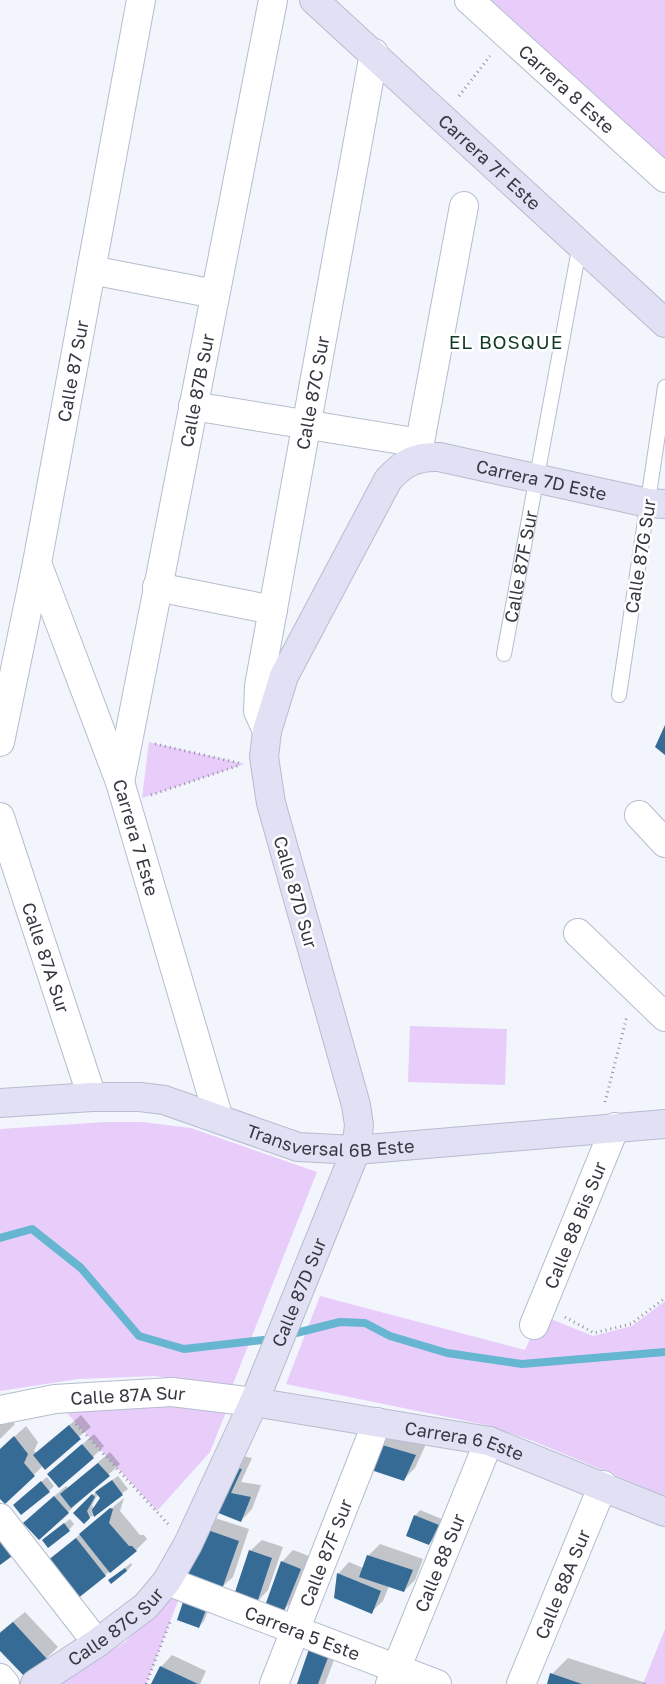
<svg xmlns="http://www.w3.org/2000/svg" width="665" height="1684" font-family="'Golos Text',sans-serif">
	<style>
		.green { fill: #e8cdfb }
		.shadow { fill: #0003; fill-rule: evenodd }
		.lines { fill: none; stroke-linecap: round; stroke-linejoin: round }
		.stream { stroke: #66b5d1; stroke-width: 8 }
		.building { fill: #366b95 }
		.lane-casing { stroke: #b5bdce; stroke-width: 16 }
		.street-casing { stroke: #b5bdce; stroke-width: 30 }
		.secondary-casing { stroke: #b5bdce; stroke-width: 30 }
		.path { stroke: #8f9299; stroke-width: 3; stroke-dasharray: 1 4; stroke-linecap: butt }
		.lane { stroke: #fff; stroke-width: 14 }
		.street { stroke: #fff; stroke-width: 28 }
		.secondary { stroke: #e2e0f4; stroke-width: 28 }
		.labels { text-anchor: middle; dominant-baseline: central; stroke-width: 5; stroke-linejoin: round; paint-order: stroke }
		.street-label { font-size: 18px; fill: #363941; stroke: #fff }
		.neighbourhood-label { font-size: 19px; letter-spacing: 1px; fill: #113923; stroke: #fff }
	</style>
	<rect width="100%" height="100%" fill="#f2f5fc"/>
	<!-- green -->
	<g class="green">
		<path d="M485,0H665V163Z"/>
		<path d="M149,742L245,764L142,798Z"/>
		<path d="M410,1026L507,1029L505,1085L408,1082Z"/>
		<path d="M105,1122H142L191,1128L317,1172L231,1389L155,1376L78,1379L0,1391V1129Z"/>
		<path d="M320,1296L525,1350L541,1315L593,1336L632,1326L665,1301V1496L533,1441L486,1425L286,1384Z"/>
		<path d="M133,1398L226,1412L210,1452L157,1511L66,1412Z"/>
		<path d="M183,1588L146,1684H60L125,1642Z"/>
		<path d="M665,1629V1684H643Z"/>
	</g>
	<!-- shadow -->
	<g class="shadow">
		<path d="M81,1415L91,1427L43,1466L5,1502L0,1497V1450L26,1426L38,1442L34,1451L37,1453Z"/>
		<path d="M8,1417L15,1424L0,1439V1418Z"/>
		<path d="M385,1432L426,1444L415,1468L404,1479L374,1443Z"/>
		<path d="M94,1434L104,1446L93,1457L49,1474Z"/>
		<path d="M110,1452L120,1464L39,1539L36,1512L66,1486L68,1488Z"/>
		<path d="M243,1456L252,1458L241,1482L261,1485L252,1509L241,1521L217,1511Z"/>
		<path d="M118,1476L128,1489L84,1522L75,1513L99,1489ZM98,1494L101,1498L94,1509L92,1505Z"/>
		<path d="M47,1477L54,1486L49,1491L20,1499Z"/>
		<path d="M124,1498L120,1511L140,1535H144L147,1539L136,1550L105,1575L43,1565Z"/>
		<path d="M420,1510L444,1520L434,1539L429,1544L415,1516Z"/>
		<path d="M215,1518L249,1529L233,1577L221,1588L187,1576Z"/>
		<path d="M70,1519L74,1524L69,1530L49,1535Z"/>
		<path d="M262,1540L283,1547L268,1590L257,1602L250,1551Z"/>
		<path d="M380,1544L423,1559L415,1580L404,1591L389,1586L383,1601L371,1612L338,1574L349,1562L363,1568L368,1556Z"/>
		<path d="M293,1550L312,1557L295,1598L284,1610L282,1562Z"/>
		<path d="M131,1563L132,1565L127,1571L110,1580Z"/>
		<path d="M213,1599L204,1621L199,1627L178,1619Z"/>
		<path d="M25,1612L58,1647L27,1677L0,1650V1632Z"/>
		<path d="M340,1644L325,1684H298Z"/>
		<path d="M172,1655L206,1671L200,1684H153L161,1667Z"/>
		<path d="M568,1658L646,1683V1684H549L552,1674Z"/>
	</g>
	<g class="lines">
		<!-- stream -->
		<g class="stream">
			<path d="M0,1238L32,1229L81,1268L139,1336L184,1349L272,1339"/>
			<path d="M288,1335L340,1322L365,1323L390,1336L447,1353L522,1364L665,1352"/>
		</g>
	</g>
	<!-- building -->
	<g class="building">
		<path d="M665,725V755L655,747Z"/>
		<path d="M69,1425L81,1439L45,1470L33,1455Z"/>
		<path d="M14,1436L28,1454L24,1463L35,1476L5,1504L0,1499V1449Z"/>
		<path d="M372,1442L416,1455L404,1481L365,1468Z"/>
		<path d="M82,1444L94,1458L59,1488L47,1474Z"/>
		<path d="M98,1463L110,1476L71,1508L60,1494Z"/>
		<path d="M231,1467L242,1469L231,1493L251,1497L241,1522L216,1512Z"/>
		<path d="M112,1480L123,1495L94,1517L92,1510L100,1498L95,1492Z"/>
		<path d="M41,1481L50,1492L21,1515L13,1505Z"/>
		<path d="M92,1494L95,1497L87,1511L90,1518L84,1524L73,1513Z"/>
		<path d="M54,1496L69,1513L39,1540L23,1523Z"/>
		<path d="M110,1508L113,1509L109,1523L129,1546H132L137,1551L110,1573L79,1534Z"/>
		<path d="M414,1515L439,1525L429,1545L406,1536Z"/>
		<path d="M64,1523L70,1531L48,1548L42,1540Z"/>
		<path d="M202,1528L239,1541L222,1589L185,1577Z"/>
		<path d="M0,1536L15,1554L0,1565Z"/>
		<path d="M76,1538L106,1576L72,1603L42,1565Z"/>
		<path d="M249,1550L272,1558L257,1603L234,1595Z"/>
		<path d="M367,1555L413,1570L404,1592L359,1577Z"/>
		<path d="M281,1561L301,1569L284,1611L266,1603Z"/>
		<path d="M125,1568L127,1571L111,1584L108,1580Z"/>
		<path d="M337,1573L381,1591L372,1614L334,1598Z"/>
		<path d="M185,1596L208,1605L199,1628L177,1620Z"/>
		<path d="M13,1622L47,1659L27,1679L0,1651V1633Z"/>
		<path d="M309,1649L329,1655L318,1684H297Z"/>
		<path d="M160,1666L198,1684H151Z"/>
		<path d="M550,1673L582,1684H547Z"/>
	</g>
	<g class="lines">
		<defs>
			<g id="lane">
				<path id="s1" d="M504,654L580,244"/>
				<path d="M619,695L665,387"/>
			</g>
			<g id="street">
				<path id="s2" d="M469,0L665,178"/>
				<path d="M91,270L215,294"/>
				<path d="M193,406L420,443"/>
				<path d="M417,458L464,206"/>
				<path id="s3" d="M37,563L120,782L219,1119"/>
				<path d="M157,587L273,610"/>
				<path id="s4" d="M267,731L258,711L259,686L374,53"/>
				<path id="s5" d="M0,742L37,563L141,0"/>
				<path id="s6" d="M120,782L273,0"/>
				<path d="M639,815L665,843"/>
				<path id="s7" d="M0,817L92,1097"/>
				<path d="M578,933L665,1017"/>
				<path id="s8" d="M534,1325L615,1127"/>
				<path id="s9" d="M0,1410L55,1399L172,1392L254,1402"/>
				<path d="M0,1518L97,1643"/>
				<path id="s10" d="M167,1581L437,1684"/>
				<path d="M0,1678L5,1684"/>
				<path id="s11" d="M274,1684L377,1422"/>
				<path id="s12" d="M390,1684L489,1441"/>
				<path id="s13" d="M521,1684L603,1485"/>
			</g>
			<g id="secondary">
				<path id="s14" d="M314,0L665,323"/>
				<path id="s15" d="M0,1103L92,1097H140L164,1100L298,1147L356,1150L665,1124"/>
				<path id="s16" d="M254,1402L489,1441L665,1512"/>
				<path id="s17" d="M35,1684L97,1643L146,1606L167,1581L188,1544L254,1402L356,1150L359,1125L356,1105L271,803L264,757L267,731L284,676L388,480C403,463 416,456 439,457L648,503L665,504"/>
			</g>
		</defs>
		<!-- lane casing -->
		<use href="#lane" class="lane-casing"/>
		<!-- street casing -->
		<use href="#street" class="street-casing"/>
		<!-- secondary casing -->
		<use href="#secondary" class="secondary-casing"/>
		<!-- path -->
		<g class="path">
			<path d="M459,96L490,56"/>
			<path d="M155,744L239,763"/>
			<path d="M151,795L240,765"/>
			<path d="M605,1102L627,1016"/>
			<path d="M565,1317L594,1333L631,1324L665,1298"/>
			<path d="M76,1424L168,1524"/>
			<path d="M146,1684L170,1622"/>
		</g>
		<!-- lane -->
		<use href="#lane" class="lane"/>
		<!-- street -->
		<use href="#street" class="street"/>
		<!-- secondary -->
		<use href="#secondary" class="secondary"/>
	</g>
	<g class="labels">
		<!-- street labels -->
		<g class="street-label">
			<text stroke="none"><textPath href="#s2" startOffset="132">Carrera 8 Este</textPath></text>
			<text stroke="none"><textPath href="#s14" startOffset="239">Carrera 7F Este</textPath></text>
			<text stroke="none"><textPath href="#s5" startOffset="378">Calle 87 Sur</textPath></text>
			<text stroke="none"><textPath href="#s6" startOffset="399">Calle 87B Sur</textPath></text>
			<text stroke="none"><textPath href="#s4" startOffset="345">Calle 87C Sur</textPath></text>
			<text stroke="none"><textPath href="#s17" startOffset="1514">Carrera 7D Este</textPath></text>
			<text transform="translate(640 556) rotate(-81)">Calle 87G Sur</text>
			<text stroke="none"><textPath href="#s1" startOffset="89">Calle 87F Sur</textPath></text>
			<text stroke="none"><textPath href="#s3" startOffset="292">Carrera 7 Este</textPath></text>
			<text transform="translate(296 892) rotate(74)">Calle 87D Sur</text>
			<text stroke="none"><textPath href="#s7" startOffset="148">Calle 87A Sur</textPath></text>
			<text stroke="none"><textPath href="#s15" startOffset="338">Transversal 6B Este</textPath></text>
			<text stroke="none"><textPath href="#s8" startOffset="108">Calle 88 Bis Sur</textPath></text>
			<text stroke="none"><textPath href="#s17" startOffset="486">Calle 87D Sur</textPath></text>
			<text stroke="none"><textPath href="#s9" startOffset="129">Calle 87A Sur</textPath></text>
			<text stroke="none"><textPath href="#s16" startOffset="214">Carrera 6 Este</textPath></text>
			<text stroke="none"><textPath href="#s11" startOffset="141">Calle 87F Sur</textPath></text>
			<text stroke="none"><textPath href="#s12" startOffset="131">Calle 88 Sur</textPath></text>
			<text stroke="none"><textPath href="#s13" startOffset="108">Calle 88A Sur</textPath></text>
			<text stroke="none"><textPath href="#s17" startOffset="99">Calle 87C Sur</textPath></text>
			<text stroke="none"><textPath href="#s10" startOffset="145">Carrera 5 Este</textPath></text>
		</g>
		<!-- neighbourhood labels -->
		<g class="neighbourhood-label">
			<text x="506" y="341">EL BOSQUE</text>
		</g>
	</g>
</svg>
